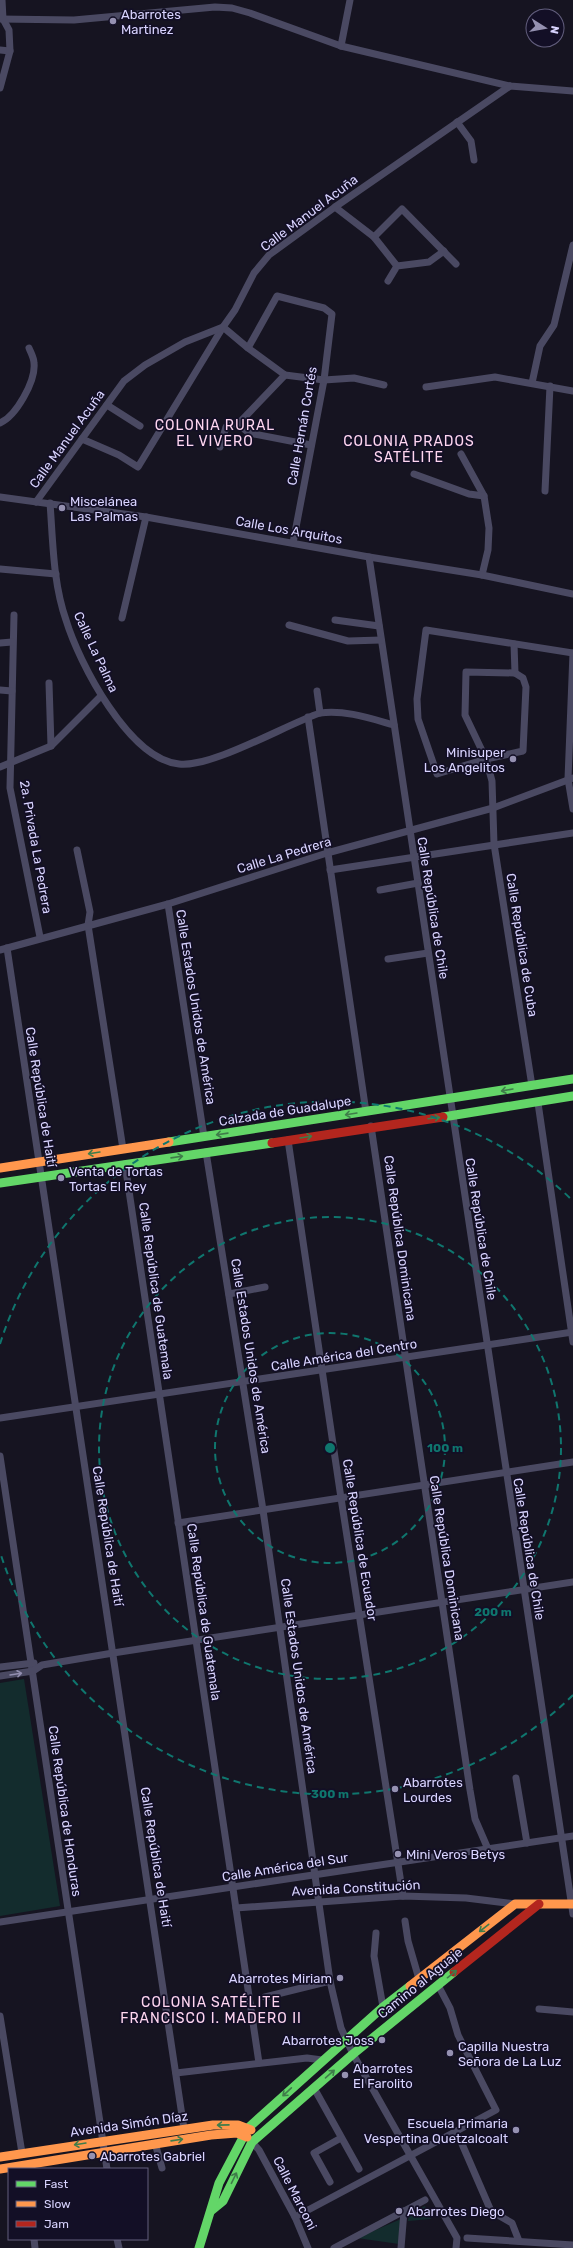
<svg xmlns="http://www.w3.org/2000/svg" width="573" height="2248" font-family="Rubik,sans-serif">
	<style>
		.green { fill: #132c2d }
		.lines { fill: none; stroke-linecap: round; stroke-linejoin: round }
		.street { stroke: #4a4962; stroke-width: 7 }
		.fast { stroke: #63d668; stroke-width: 9 }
		.slow { stroke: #ff974d; stroke-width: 9 }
		.jam { stroke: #b3261e; stroke-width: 9 }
		.oneway { stroke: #3f7c4a }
		.oneway2 { stroke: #928eb0 }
		.ring { fill: none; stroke: #0f766e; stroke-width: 2; stroke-dasharray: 7 5 }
		.poi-dot { fill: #9591b1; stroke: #130f26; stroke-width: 1.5 }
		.labels { text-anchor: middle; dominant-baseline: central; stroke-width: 3.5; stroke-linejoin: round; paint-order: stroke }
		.poi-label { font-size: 13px; fill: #d9d4ff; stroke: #130f26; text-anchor: start }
		.street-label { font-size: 13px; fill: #d9d4ff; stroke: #130f26 }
		.neighbourhood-label { font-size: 14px; letter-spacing: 1px; fill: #ffd6f0; stroke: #130f26 }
		.centre { fill: #0f766e; stroke: #130f26; stroke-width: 2 }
		.ring-label { font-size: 12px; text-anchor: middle; font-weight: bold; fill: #0f766e; stroke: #130f26; stroke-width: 3.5; stroke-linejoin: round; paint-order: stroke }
	</style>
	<rect width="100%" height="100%" fill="#161421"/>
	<!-- green -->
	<g class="green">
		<path d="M24,1679L60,1906L0,1916V1683Z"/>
		<path d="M425,2206L431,2219L408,2221L409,2214Z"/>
		<path d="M401,2219L399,2244L357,2238Z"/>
	</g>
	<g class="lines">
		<!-- street -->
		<g class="street">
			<path d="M0,19L74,20L215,7L232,8L250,13L341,46L510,86L573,91"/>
			<path d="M341,46L350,0"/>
			<path d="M0,50L10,51"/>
			<path d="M0,88L10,51L9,30L3,19L2,0"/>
			<path d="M457,122L471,141L474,160"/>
			<path d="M335,207L374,237L397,266"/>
			<path d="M374,237L402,209L456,264"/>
			<path d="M388,281L397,266L429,262L444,251"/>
			<path d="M248,348L277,296L324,308L332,314L324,380L293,543"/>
			<path d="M532,383L540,346L554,325L573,245"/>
			<path d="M426,387L495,377L573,391"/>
			<path d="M107,405L140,426"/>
			<path d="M241,421L244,429L249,433L311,445"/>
			<path d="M0,423C16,416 36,381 34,363C34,358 31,353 29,348"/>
			<path d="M82,439L119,455L138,467L223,327L248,348L285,375L324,380L354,378L384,385"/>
			<path d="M220,447L226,427L241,421L285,375"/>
			<path d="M461,454L484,496L489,528L488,550L482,575"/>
			<path d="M414,474L469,494L484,496"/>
			<path d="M545,491L550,386"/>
			<path d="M0,497L146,517L369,557L482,575L573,594"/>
			<path d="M36,502L124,381L145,365L185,342L223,327L235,310L254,273L269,255L335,207L510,86"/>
			<path d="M50,503C53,542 53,583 66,620C79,663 129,759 179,764C212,768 285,725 320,713C346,710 369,718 394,725"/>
			<path d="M369,557L573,1914"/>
			<path d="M0,569L56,574"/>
			<path d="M14,615L10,788L40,937"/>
			<path d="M122,618L146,517"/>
			<path d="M335,620L379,626"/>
			<path d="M289,625L348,641L381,640"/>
			<path d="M0,643L12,642"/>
			<path d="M514,644L515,673"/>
			<path d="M573,653L568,779L573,809"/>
			<path d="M49,683L51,746"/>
			<path d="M0,690L12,691"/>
			<path d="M317,691L320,713"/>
			<path d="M308,717L366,1112"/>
			<path d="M0,767L51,746L101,696"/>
			<path d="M77,850L90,912L88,925L123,1149"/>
			<path d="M330,870L573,833"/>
			<path d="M380,890L418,883"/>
			<path d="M168,904L204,1137"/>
			<path d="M7,948L184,2129"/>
			<path d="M0,950L168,904L327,853L493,808L573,778"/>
			<path d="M388,959L428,953"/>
			<path d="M532,1086L494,844L492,781L486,759L465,715L466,672L515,673L523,678L526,687L523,751L486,759L437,774L418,719L417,699L426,630L573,653"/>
			<path d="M538,1103L573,1342"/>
			<path d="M371,1126L470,1790L475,1819L488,1849"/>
			<path d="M288,1140L341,1498L403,1896"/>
			<path d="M206,1152L263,1510L330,1981L341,2028L353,2054L457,2238L456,2248"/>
			<path d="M125,1164L259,2063"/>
			<path d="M229,1294L265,1287"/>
			<path d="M0,1418L573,1332"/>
			<path d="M0,1456L107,2169"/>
			<path d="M178,1523L573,1462"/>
			<path d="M0,1667L34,1663"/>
			<path d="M0,1676L33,1671L42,1665L113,1653L573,1582"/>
			<path d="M516,1778L527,1843"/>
			<path d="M236,1908L403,1896L466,1898L515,1904"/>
			<path d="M405,1921L408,1941L419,1979"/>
			<path d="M0,1922L573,1836"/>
			<path d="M376,1933L374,1956L383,2007"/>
			<path d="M265,1997L330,1981"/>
			<path d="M539,2009L573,2012"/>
			<path d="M0,2016L22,2153"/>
			<path d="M176,2073L307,2058L322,2060"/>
			<path d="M314,2088L359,2169"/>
			<path d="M252,2142L259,2150L295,2217L308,2248"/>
			<path d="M155,2143L162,2168"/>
			<path d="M462,2144L491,2211L512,2223L519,2241"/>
			<path d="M330,2182L314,2153L341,2138"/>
			<path d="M295,2217L496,2110L458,2035L450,2008L438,1985"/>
			<path d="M467,2238L573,2245"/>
			<path d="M34,2239L35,2248"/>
			<path d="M117,2239L119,2248"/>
			<path d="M334,2248L425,2200"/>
			<path d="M401,2248L404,2211"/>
		</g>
		<!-- fast -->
		<g class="fast">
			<path d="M443,1117L573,1096"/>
			<path d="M169,1142L573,1079"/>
			<path d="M0,1183L272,1143"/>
			<path d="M212,2210L223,2201L252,2142L353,2054L454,1972"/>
			<path d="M199,2248L219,2183L248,2128L383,2007L410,1986"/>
		</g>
		<!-- slow -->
		<g class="slow">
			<path d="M0,1168L169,1142"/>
			<path d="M410,1986L515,1904H573"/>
			<path d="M0,2157L213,2125H238L251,2130"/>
			<path d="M0,2169L211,2135L237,2133L247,2137"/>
		</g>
		<!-- jam -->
		<g class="jam">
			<path d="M272,1143L443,1117"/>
			<path d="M454,1972L539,1904"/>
		</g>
	</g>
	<!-- one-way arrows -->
	<defs><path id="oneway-shaft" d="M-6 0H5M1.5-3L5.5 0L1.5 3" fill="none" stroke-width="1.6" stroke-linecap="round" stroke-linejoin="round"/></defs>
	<g class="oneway">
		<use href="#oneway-shaft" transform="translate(507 1090) rotate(170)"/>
		<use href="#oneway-shaft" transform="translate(351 1114) rotate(171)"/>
		<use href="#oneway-shaft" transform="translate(434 1118) rotate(-7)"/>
		<use href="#oneway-shaft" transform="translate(222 1134) rotate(172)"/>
		<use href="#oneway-shaft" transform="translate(306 1137) rotate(-9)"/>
		<use href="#oneway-shaft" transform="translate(94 1153) rotate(171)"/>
		<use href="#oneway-shaft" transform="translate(177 1157) rotate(-8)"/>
		<use href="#oneway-shaft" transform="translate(484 1928) rotate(142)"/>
		<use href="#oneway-shaft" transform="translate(452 1974) rotate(-39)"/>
		<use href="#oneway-shaft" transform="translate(330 2074) rotate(-41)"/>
		<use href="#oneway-shaft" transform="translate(287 2092) rotate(137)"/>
		<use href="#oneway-shaft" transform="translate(223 2125) rotate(179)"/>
		<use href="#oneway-shaft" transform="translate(177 2140) rotate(-8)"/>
		<use href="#oneway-shaft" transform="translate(80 2144) rotate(171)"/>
		<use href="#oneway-shaft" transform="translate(234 2178) rotate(-64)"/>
	</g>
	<use class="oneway2" href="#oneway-shaft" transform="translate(16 1674) rotate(-9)"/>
	<!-- distance rings -->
	<g class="ring">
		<circle cx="330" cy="1448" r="115"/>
		<circle cx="330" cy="1448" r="231"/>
		<path d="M573 1695A346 346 0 0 1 0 1552M0 1344A346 346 0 0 1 573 1201"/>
	</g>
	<!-- markers -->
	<g class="poi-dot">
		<circle cx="113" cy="21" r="4"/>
		<circle cx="62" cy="508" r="4"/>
		<circle cx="513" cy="759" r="4"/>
		<circle cx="61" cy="1178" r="4"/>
		<circle cx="395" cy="1789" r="4"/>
		<circle cx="398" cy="1854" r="4"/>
		<circle cx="340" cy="1978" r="4"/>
		<circle cx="382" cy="2040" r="4"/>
		<circle cx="450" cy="2053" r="4"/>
		<circle cx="345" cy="2075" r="4"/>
		<circle cx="516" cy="2130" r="4"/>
		<circle cx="92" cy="2156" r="4"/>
		<circle cx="399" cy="2211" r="4"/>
	</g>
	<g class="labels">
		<!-- poi labels -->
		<g class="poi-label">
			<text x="121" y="14">Abarrotes<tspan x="121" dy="15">Martinez</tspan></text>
			<text x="70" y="501">Miscelánea<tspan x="70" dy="15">Las Palmas</tspan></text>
			<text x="505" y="752" text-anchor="end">Minisuper<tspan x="505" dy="15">Los Angelitos</tspan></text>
			<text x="69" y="1171">Venta de Tortas<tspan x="69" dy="15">Tortas El Rey</tspan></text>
			<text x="403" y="1782">Abarrotes<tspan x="403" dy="15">Lourdes</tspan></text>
			<text x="406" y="1854">Mini Veros Betys</text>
			<text x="332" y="1978" text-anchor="end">Abarrotes Miriam</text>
			<text x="374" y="2040" text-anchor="end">Abarrotes Joss</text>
			<text x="458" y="2046">Capilla Nuestra<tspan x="458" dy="15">Señora de La Luz</tspan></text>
			<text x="353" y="2068">Abarrotes<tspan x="353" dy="15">El Farolito</tspan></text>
			<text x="508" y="2123" text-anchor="end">Escuela Primaria<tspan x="508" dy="15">Vespertina Quetzalcoalt</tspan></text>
			<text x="100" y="2156">Abarrotes Gabriel</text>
			<text x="407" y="2211">Abarrotes Diego</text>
		</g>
		<!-- street labels -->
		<g class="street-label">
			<text transform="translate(309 213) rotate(-37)">Calle Manuel Acuña</text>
			<text transform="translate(302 426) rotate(-80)">Calle Hernán Cortés</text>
			<text transform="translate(67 439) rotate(-54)">Calle Manuel Acuña</text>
			<text transform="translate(289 530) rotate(10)">Calle Los Arquitos</text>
			<text transform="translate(96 652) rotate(65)">Calle La Palma</text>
			<text transform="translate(36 847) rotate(80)">2a. Privada La Pedrera</text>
			<text transform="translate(284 855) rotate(-17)">Calle La Pedrera</text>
			<text transform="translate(433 908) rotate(81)">Calle República de Chile</text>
			<text transform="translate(522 945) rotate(81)">Calle República de Cuba</text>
			<text transform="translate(196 1007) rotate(81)">Calle Estados Unidos de América</text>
			<text transform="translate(41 1097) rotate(81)">Calle República de Haití</text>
			<text transform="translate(285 1111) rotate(-9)">Calzada de Guadalupe</text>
			<text transform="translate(481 1229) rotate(81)">Calle República de Chile</text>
			<text transform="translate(400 1238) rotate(82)">Calle República Dominicana</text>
			<text transform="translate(156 1291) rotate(82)">Calle República de Guatemala</text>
			<text transform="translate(344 1355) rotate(-9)">Calle América del Centro</text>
			<text transform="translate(251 1356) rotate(81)">Calle Estados Unidos de América</text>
			<text transform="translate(108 1536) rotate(81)">Calle República de Haití</text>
			<text transform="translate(360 1540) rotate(81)">Calle República de Ecuador</text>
			<text transform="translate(529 1549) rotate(81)">Calle República de Chile</text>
			<text transform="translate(447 1558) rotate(81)">Calle República Dominicana</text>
			<text transform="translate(204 1612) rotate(82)">Calle República de Guatemala</text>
			<text transform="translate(299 1676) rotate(82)">Calle Estados Unidos de América</text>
			<text transform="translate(65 1811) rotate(82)">Calle República de Honduras</text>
			<text transform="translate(156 1857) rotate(81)">Calle República de Haití</text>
			<text transform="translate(285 1867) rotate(-9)">Calle América del Sur</text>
			<text transform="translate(356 1888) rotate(-3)">Avenida Constitución</text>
			<text transform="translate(420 1983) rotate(-39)">Camino al Aguaje</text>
			<text transform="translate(129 2124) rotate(-8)">Avenida Simón Díaz</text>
			<text transform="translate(295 2193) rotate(63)">Calle Marconi</text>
		</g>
		<!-- neighbourhood labels -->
		<g class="neighbourhood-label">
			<text x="215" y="425">COLONIA RURAL<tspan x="215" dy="16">EL VIVERO</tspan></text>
			<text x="409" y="441">COLONIA PRADOS<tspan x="409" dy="16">SATÉLITE</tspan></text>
			<text x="211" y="2002">COLONIA SATÉLITE<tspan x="211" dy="16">FRANCISCO I. MADERO II</tspan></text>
		</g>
	</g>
	<circle cx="330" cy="1448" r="6" class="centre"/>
	<g class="ring-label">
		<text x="445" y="1452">100 m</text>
		<text x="493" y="1616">200 m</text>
		<text x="330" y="1798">300 m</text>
	</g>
	<!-- legend -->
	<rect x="8" y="2168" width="140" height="72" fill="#130f26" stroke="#625e7d"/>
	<rect x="16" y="2181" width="20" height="6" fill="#63d668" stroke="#625e7d"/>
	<text x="44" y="2188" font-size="12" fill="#d9d4ff">Fast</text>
	<rect x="16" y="2201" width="20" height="6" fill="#ff974d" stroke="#625e7d"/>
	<text x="44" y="2208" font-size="12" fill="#d9d4ff">Slow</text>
	<rect x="16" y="2221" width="20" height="6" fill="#b3261e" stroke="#625e7d"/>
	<text x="44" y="2228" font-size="12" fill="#d9d4ff">Jam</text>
	<!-- north arrow -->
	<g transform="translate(545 28) rotate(101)"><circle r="19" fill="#130f26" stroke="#625e7d"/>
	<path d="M0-3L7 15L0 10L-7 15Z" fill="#9591b1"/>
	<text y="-6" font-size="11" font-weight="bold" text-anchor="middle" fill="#d9d4ff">N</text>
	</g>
</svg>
